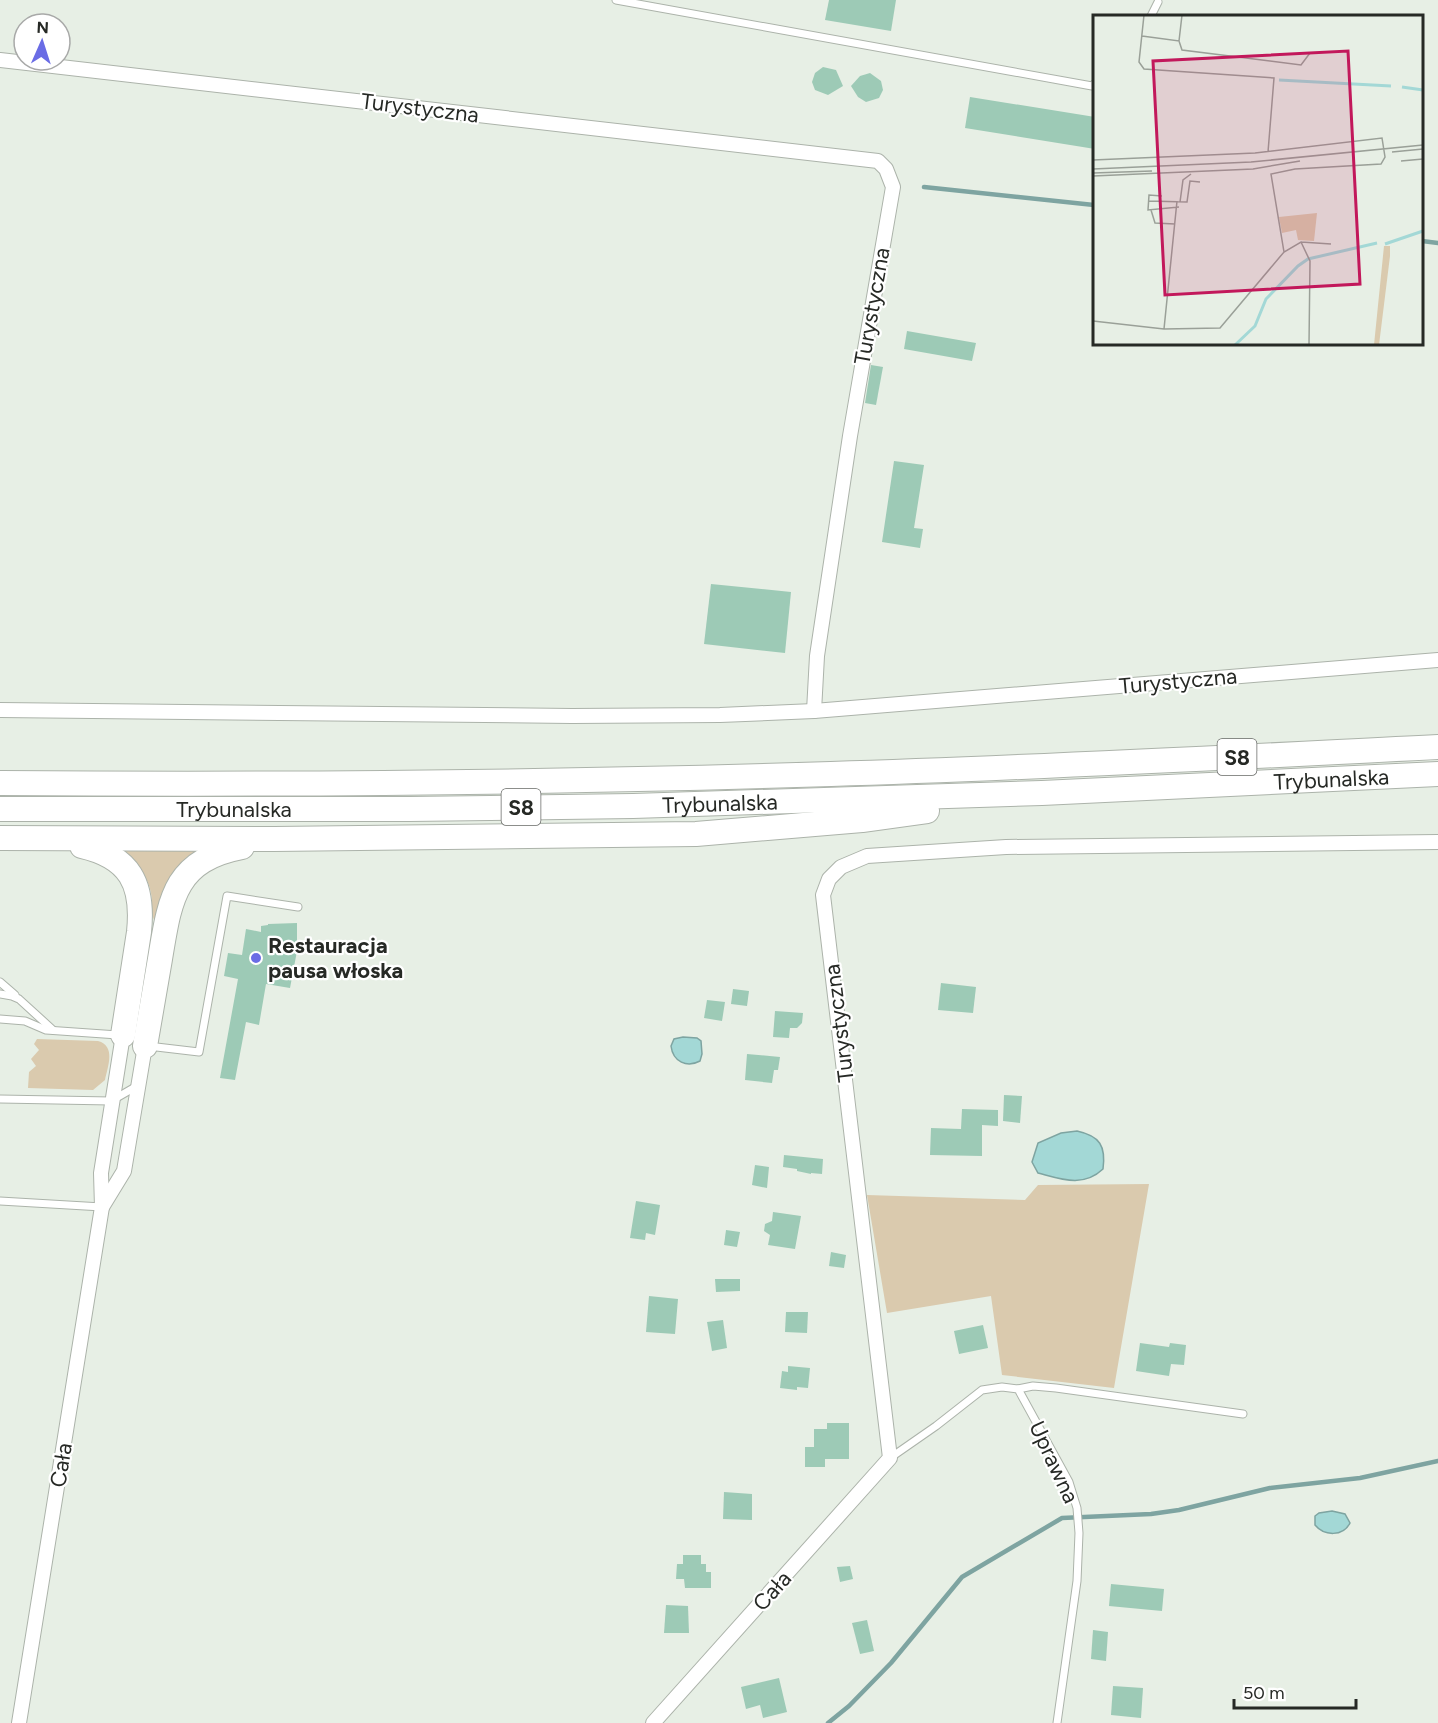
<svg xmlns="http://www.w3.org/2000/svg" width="1438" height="1723" font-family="Figtree,sans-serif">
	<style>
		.green { fill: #dacaae }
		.water { fill: #a3d8d6; stroke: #7ea4a1; stroke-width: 1.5 }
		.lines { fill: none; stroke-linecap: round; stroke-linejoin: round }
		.stream { stroke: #7ea4a1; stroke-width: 4.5 }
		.building { fill: #9dcab6 }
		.service-casing { stroke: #acb3aa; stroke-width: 9 }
		.minor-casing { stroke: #acb3aa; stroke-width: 16 }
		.motorway-casing { stroke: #acb3aa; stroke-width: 26 }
		.service { stroke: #fff; stroke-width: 7 }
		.minor { stroke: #fff; stroke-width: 14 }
		.motorway { stroke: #fff; stroke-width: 24 }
		.poi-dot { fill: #6a6ce5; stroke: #fff; stroke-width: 2 }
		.labels { text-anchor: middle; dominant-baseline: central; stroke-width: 4.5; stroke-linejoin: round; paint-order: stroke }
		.shield { fill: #fff; stroke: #676966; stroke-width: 1.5 }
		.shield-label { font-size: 21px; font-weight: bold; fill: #262925 }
		.street-label { font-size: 22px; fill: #262925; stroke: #fff }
		.poi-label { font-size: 22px; font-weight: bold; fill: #262925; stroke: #fff; text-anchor: start }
		.inset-river { fill: none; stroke: #a3d8d6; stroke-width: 3 }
		.inset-road { fill: none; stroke: #9aa098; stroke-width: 1.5 }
		.view { fill: #c2185b; fill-opacity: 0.15; stroke: #c2185b; stroke-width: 3 }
		.inset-edge { fill: none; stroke: #262925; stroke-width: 3 }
	</style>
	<rect width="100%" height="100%" fill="#e7efe5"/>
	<!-- green -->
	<g class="green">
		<path d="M123,849L197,850C169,868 161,891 155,922C150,913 153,903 151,893C148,876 135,862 123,849Z"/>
		<path d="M37,1039L98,1041C116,1046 108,1066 105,1080L93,1090L28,1088L29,1072L36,1066L31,1059L39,1050L34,1044Z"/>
		<path d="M1149,1184L1114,1388L1002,1375L991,1296L887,1313L867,1195L1025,1200L1038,1185Z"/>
	</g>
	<!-- water -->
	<g class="water">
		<path d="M683,1037L697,1038L701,1041L702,1054L700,1061C687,1068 673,1062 671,1046L674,1039Z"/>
		<path d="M1077,1131C1100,1136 1106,1146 1103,1169C1083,1188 1061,1179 1038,1173L1032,1162L1038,1143L1061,1133Z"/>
		<path d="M1332,1511L1345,1514L1350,1523C1343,1537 1324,1536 1315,1525V1516L1319,1513Z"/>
	</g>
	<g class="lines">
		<!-- stream -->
		<g class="stream">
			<path d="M924,187L1094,205"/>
			<path d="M1422,241L1438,243"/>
			<path d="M828,1723L849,1706L891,1663L962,1577L1062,1518L1151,1514L1179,1510L1270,1488L1360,1478L1438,1461"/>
		</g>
	</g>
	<!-- building -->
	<g class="building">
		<path d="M829,0H896L891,31L825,20Z"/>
		<path d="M823,67L836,70L843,86L828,95L815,90L812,82L815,73Z"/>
		<path d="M870,73L881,81L883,90L879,98L866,102L858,97L851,86L860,76Z"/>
		<path d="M970,97L1095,117V149L965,128Z"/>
		<path d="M907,331L976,343L972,361L904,349Z"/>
		<path d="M871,365L883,367L876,405L865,403Z"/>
		<path d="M894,461L924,465L914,528L923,529L920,548L882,542Z"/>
		<path d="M711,584L791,592L785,653L704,644Z"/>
		<path d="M297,923V951L290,988L266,984L259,1025L246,1022L235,1080L220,1078L238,979L224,976L228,953L242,955L246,929L261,932V926L268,925V924Z"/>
		<path d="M941,983L976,987L973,1013L938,1010Z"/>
		<path d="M733,989L749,991L747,1006L731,1004Z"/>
		<path d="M707,1000L725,1002L722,1021L704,1018Z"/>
		<path d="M775,1011L803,1013L802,1023L797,1028H790L789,1038L773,1037Z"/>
		<path d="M747,1054L780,1057L778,1070H774L772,1083L745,1080Z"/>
		<path d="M1004,1095L1022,1096L1020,1123L1003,1121Z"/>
		<path d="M962,1109L998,1110V1126L982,1125V1156L930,1155L931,1128L961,1129Z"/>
		<path d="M784,1155L823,1159L822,1174L811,1173V1174L797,1171V1169L783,1167Z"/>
		<path d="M755,1165L769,1167L767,1188L752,1185Z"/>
		<path d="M636,1201L660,1205L655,1235L646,1233L645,1240L630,1238Z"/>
		<path d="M773,1212L801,1216L795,1249L768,1245L770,1235L764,1231L765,1224L772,1221Z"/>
		<path d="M726,1230L740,1232L737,1247L724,1245Z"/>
		<path d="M831,1252L846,1255L844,1268L829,1266Z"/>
		<path d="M715,1279H740V1291L716,1292Z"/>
		<path d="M649,1296L678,1299L675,1334L646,1332Z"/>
		<path d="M786,1312H808L807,1333L785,1332Z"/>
		<path d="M723,1320L727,1348L712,1351L707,1322Z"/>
		<path d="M983,1325L988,1348L959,1354L954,1331Z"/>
		<path d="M1140,1343L1169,1347L1170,1343L1186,1345L1184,1365L1171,1364L1169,1376L1136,1371Z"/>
		<path d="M788,1366L810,1368L808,1388L797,1387V1390L780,1388L782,1371L788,1372Z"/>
		<path d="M827,1423H849V1459H825V1467H805V1447H814V1429H827Z"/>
		<path d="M724,1492L752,1494V1520L723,1519Z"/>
		<path d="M683,1555H701V1564H706V1572H711V1588H685L684,1579H676L677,1564H683Z"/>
		<path d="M850,1566L853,1579L840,1582L837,1567Z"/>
		<path d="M1111,1584L1164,1589L1162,1611L1109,1606Z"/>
		<path d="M666,1605L688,1606L689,1633H664Z"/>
		<path d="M867,1620L874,1651L860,1654L852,1623Z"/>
		<path d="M1093,1630L1108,1632L1106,1661L1091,1659Z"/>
		<path d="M779,1678L787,1712L763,1718L760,1705L746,1709L741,1687Z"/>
		<path d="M1113,1686L1143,1688L1141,1718L1111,1715Z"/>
	</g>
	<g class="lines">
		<defs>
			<g id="service">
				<path d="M616,0L1092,86L1094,84"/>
				<path d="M1151,16L1158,2"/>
				<path d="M0,982L15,995"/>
				<path d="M0,994L12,996L19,999L53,1030"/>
				<path d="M0,1019L25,1021L46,1030L118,1035"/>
				<path d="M148,1046L199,1052L227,896L298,907"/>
				<path d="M0,1099L111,1101L137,1086"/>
				<path d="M0,1201L102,1207"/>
				<path d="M1018,1389L1033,1386L1056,1388L1243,1414"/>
				<path d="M890,1458L936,1426L982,1390L1002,1387L1018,1389L1069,1482L1077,1508L1079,1533L1077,1581L1057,1723"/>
			</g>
			<g id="minor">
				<path d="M0,60L878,161L886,169L893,187L850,436L817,656L814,711"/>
				<path d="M0,710L572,716L720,715L814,711L1438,660"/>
				<path d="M102,1207L124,1171L145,1046"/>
				<path d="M19,1723L102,1207L101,1173L123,1035"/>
				<path d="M653,1723L890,1458L823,895L829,879L841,867L867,856L1006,847L1438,842"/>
			</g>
			<g id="motorway">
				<path d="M0,783C277,785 554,783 831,774C1034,768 1236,757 1438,747"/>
				<path id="s1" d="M0,809H409L633,806L1042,793L1438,774"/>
				<path d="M0,838L274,839L696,834L862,820L927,811"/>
				<path d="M82,846C130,857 144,884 139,932L123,1035"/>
				<path d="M145,1046C150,1017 155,988 160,959C170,899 174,860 242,847"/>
			</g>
		</defs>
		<!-- service casing -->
		<use href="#service" class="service-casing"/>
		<!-- minor casing -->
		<use href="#minor" class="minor-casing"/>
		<!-- motorway casing -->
		<use href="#motorway" class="motorway-casing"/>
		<!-- service -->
		<use href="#service" class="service"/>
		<!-- minor -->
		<use href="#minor" class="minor"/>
		<!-- motorway -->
		<use href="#motorway" class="motorway"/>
	</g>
	<!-- markers -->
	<circle class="poi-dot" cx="256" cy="958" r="6"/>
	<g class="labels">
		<!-- shield labels -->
		<g class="shield">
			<rect x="1217.5" y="739" width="39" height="36" rx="4.5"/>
			<rect x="501.5" y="789" width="39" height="36" rx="4.5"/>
		</g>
		<g class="shield-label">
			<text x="1237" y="757">S8</text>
			<text x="521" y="807">S8</text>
		</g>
		<!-- street labels -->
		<g class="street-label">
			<text transform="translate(420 108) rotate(7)">Turystyczna</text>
			<text transform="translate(872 306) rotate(-80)">Turystyczna</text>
			<text transform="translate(1178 681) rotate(-5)">Turystyczna</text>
			<text stroke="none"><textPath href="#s1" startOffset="1332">Trybunalska</textPath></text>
			<text stroke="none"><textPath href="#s1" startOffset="720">Trybunalska</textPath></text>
			<text stroke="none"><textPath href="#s1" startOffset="234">Trybunalska</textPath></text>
			<text transform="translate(839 1023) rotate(-97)">Turystyczna</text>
			<text transform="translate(1054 1462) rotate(65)">Uprawna</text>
			<text transform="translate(61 1465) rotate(-81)">Cała</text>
			<text transform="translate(772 1591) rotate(-48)">Cała</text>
		</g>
		<!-- poi labels -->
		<g class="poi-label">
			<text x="268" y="945">Restauracja<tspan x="268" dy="25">pausa włoska</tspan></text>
		</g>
	</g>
	<!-- overview -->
	<g transform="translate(1093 15)">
		<rect width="330" height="330" fill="#e7efe5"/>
		<path d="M224,198L221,226L205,225L203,215L189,218L186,202ZM291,231H297V241L286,330H281Z" fill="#dacaae"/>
		<path class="inset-river" d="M186,65L298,71M309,72L330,75M292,229L330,216M142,330L162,311L173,284L205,251L215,244L284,228"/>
		<path class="inset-road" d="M51,0L46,47L51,54L181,63L175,137M49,21L86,26L89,0M86,26L89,35L208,50L217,38M299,137L330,134M0,145L162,138L289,123L292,142L288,149L202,154L178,159L191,237M308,146L330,144M0,154L158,147L330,130M0,158L59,156M0,161L160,154L207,146M69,181L56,180L55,195L86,192M55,186L94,187L97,166L107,167M87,187L90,165L98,159M58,195L62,208L82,209M208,227L238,229M0,306L71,314L127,313L191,237L208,227L217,246L216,330M71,314L84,186"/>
		<path class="view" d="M255,36L267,269L72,280L60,46Z"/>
		<rect width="330" height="330" class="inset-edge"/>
	</g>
	<!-- north arrow -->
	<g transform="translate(42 42) rotate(3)"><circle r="28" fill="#ffffff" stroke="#a8a9a8" stroke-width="1.5"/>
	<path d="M0-4.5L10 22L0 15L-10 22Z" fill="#6a6ce5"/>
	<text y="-9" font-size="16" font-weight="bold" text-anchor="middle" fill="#262925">N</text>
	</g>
	<!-- scale -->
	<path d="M1234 1699v9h122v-9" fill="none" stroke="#262925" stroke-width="3"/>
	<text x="1243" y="1699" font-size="18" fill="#262925" stroke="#ffffff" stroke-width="4.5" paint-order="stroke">50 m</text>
</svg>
